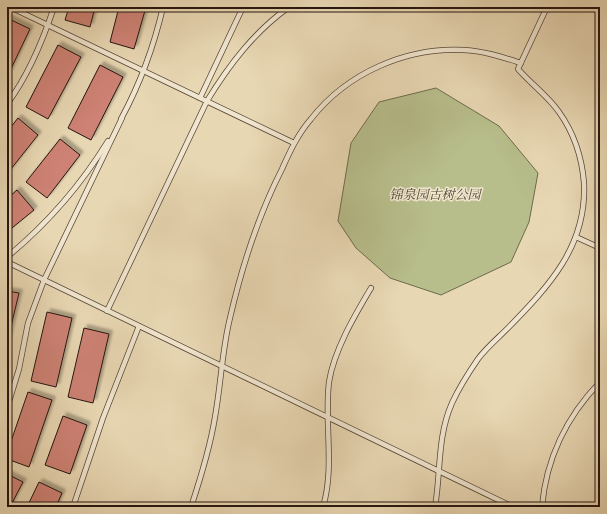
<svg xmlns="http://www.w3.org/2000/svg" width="607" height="514" font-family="'Libre Bodoni','Noto Serif SC',serif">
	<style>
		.green { fill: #b7be8b; stroke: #6e6a4d }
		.building { fill: #ce8275; stroke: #25150f; filter: url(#shadow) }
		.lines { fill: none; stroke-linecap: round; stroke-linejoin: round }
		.lane-casing { stroke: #564638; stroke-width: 6 }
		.lane { stroke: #f0e5ce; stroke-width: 4.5 }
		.labels { text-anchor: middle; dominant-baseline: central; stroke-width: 3; stroke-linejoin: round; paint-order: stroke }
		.park-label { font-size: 13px; font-style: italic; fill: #514834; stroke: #f0e5ce }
	</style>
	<defs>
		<filter id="shadow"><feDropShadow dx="3.5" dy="-3.5" stdDeviation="1" flood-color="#0004"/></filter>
	</defs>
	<rect width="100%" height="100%" fill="#e8d7b3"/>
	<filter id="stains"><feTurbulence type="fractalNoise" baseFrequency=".005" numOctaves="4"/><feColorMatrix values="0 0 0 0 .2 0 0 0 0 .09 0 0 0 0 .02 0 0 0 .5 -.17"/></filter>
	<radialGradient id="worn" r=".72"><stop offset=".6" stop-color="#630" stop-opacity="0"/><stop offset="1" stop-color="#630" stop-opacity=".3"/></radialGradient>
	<!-- green -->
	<path class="green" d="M436,88L499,126L538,173L529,222L511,262L441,295L390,278L356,248L338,221L351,143L379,102Z"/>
	<!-- building -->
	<g class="building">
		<path d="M69,7H95L90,27L65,20Z"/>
		<path d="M119,7H146L134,49L110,42Z"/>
		<path d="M7,18L30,29L9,73L7,72V49L11,43L7,42Z"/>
		<path d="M58,45L81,57L48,119L26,107Z"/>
		<path d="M100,65L123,77L91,140L68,128Z"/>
		<path d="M18,118L38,135L7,174V132Z"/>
		<path d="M60,139L80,155L47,198L26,182Z"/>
		<path d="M17,190L34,210L7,232V199Z"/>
		<path d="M7,291L19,293L7,343Z"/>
		<path d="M47,312L72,318L56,387L31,381Z"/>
		<path d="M84,328L109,334L93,403L68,397Z"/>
		<path d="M28,392L52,400L29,467L7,459V453Z"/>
		<path d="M63,416L87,425L70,474L45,465Z"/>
		<path d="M7,474L23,482L10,507H7Z"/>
		<path d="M39,482L62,493L56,507H27Z"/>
	</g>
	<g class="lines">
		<defs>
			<g id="lane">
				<path d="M10,7L294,143"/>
				<path d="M200,98L243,7"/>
				<path d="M7,104C28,76 43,40 54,7"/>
				<path d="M121,119C140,84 154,46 163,7"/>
				<path d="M576,237L600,248"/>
				<path d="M7,257C47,224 81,185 108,141"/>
				<path d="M7,262L513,507"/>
				<path d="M107,311L207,101C229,65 254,32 289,7"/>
				<path d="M7,408L19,369L28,323L44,280L122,118"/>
				<path d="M73,507L103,418L139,326"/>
				<path d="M191,507C201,477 210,448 215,417C221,384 222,350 230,318C242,266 258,216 282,169C290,151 298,134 311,119C347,73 406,47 464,50C484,51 502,57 521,63"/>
				<path d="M323,507C335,467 324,423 329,382C334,350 355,315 371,288"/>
				<path d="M435,507C441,472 437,437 452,403C459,388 469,372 478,359C486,348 498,338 508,328C549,286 587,246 584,183C582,158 574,133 559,112C548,96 531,84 518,69L547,7"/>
				<path d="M542,507C546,459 567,416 600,382"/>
			</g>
		</defs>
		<!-- lane casing -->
		<use href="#lane" class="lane-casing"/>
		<!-- lane -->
		<use href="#lane" class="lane"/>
	</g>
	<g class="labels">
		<!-- park labels -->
		<g class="park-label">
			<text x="435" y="195">锦泉园古树公园</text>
		</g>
	</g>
	<!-- margin -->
	<rect width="607" height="514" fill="none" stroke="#e8d7b3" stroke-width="24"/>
	<rect x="8" y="8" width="591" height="498" fill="none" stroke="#25150f" stroke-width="2"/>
	<rect x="12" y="12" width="583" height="490" fill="none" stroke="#25150f"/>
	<rect width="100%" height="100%" filter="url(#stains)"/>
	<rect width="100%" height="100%" fill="url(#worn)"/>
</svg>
